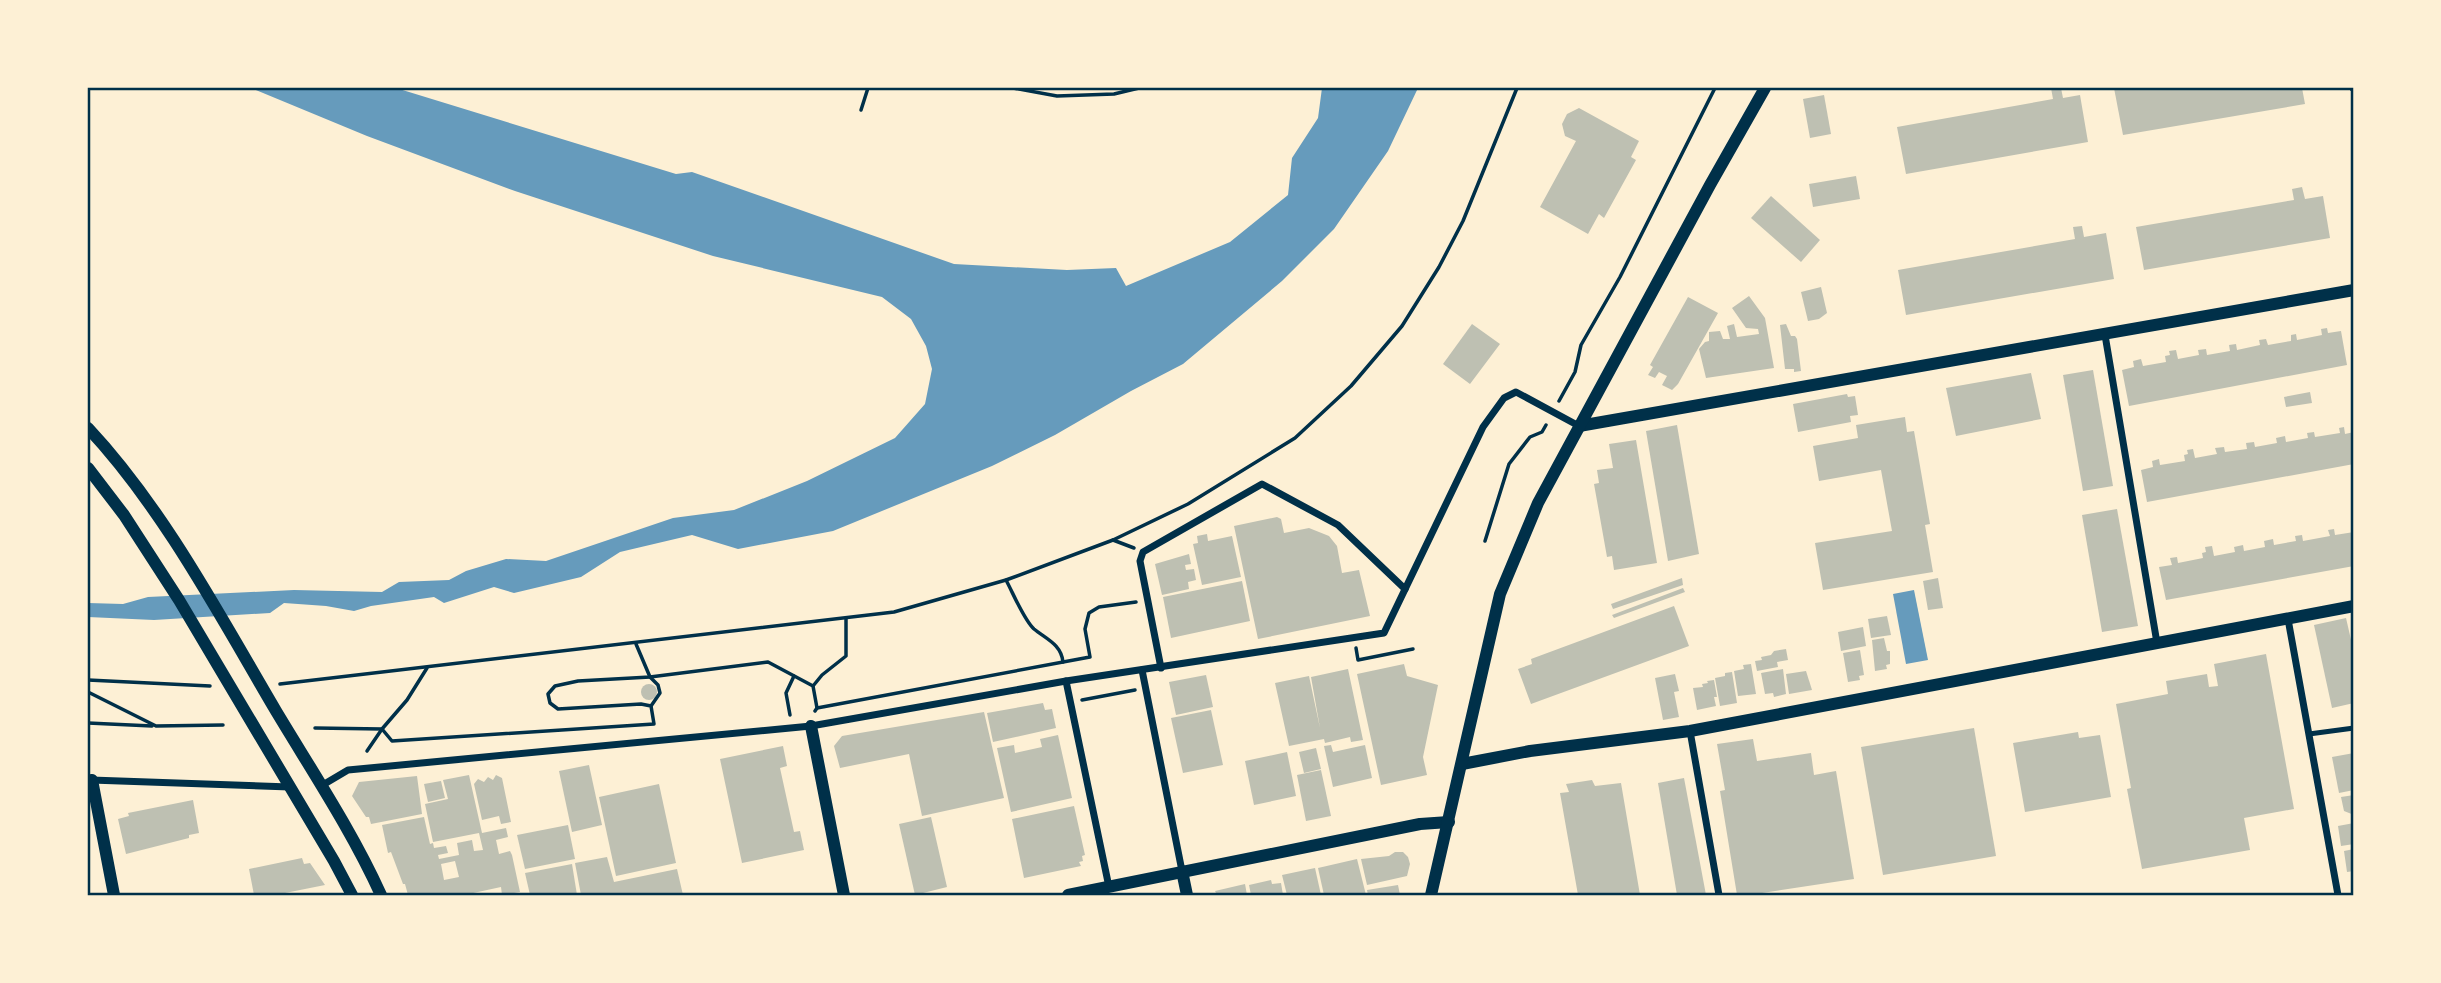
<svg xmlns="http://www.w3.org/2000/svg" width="2441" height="983" font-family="Merriweather,serif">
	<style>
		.water { fill: #669bbc }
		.building { fill: #bec0b2; fill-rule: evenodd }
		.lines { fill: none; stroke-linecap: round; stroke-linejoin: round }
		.path { stroke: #003049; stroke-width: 3.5 }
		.service { stroke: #003049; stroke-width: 5 }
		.minor { stroke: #003049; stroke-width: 7 }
		.tertiary { stroke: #003049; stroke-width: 12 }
		.neatline { fill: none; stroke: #003049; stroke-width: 2.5 }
	</style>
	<rect width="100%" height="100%" fill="#fdf0d5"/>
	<!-- water -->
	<g class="water">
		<path d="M251,88H396L676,174L692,172L954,264L1067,270L1116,268L1126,286L1230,242L1288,195L1292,158L1318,118L1322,88H1418L1388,151L1334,229L1282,281L1183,364L1131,391L1055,435L992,466L833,531L738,549L692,535L620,552L581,577L514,593L494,587L444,603L434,597L371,606L354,611L326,606L284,603L270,613L154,620L88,617V603L123,604L148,597L294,590L382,592L399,582L449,580L466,571L506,559L546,561L673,518L734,510L807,481L895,438L925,404L932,369L926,346L911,319L882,297L713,256L515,191L367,136Z"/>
		<path d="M1914,590L1928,660L1906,664L1893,594Z"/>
	</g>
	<!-- building -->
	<g class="building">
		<path d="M2051,88H2061L2063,98L2080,95L2088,142L1906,174L1897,127L2053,99Z"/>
		<path d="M2114,88H2302L2305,104L2123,135Z"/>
		<path d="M1824,95L1831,134L1810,138L1803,99Z"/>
		<path d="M1579,108L1639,141L1631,157L1636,160L1604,218L1599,214L1588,234L1540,207L1576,141L1565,136L1562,124L1567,114Z"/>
		<path d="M1856,176L1860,199L1813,207L1809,184Z"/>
		<path d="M2302,187L2305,199L2323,196L2330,238L2144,270L2136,227L2294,200L2292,189Z"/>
		<path d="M1771,196L1820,240L1801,262L1751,218Z"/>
		<path d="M2082,226L2084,237L2106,233L2114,279L1906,315L1898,270L2075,239L2073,227Z"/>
		<path d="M1821,287L1827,313L1819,319L1808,321L1801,292Z"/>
		<path d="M1749,296L1765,318L1774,368L1706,378L1699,349L1705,342L1709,341V332L1720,331L1723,339H1730L1727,326L1734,324L1737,337L1759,334L1758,329L1746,328L1732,308Z"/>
		<path d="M1688,297L1718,313L1678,384L1672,390L1662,385L1667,376L1659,372L1655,378L1648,375L1653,367L1650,365Z"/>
		<path d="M1472,324L1500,344L1470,384L1443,364Z"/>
		<path d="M1786,324L1791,336H1795L1797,339L1801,371L1794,372V369H1785L1780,325Z"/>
		<path d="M2327,328L2328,333L2341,331L2347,365L2129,406L2122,370L2134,367L2133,361L2141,359L2143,366L2166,362L2165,356L2170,355L2169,351L2176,350L2178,359L2199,355L2198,350L2206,349L2207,355L2230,351L2229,345L2236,344L2237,350L2260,345L2259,340L2266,339L2268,345L2291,341V335L2296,334L2297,340L2322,335L2321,329Z"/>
		<path d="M2093,370L2113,486L2083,491L2063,375Z"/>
		<path d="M2031,373L2041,419L1956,436L1946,388Z"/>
		<path d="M2310,392L2312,403L2286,407L2284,397Z"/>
		<path d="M1847,394L1848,397L1855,396L1858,415L1850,416L1851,422L1798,432L1793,404Z"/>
		<path d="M1905,417L1907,432L1914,431L1930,524L1925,525L1933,572L1823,590L1815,543L1892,531L1881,470L1819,481L1813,446L1858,438L1856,425Z"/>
		<path d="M1677,425L1699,554L1668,561L1646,431Z"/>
		<path d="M2344,427L2345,434L2354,432V464L2147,502L2141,470L2153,467L2152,461L2159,459L2160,465L2185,461L2184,455L2188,454L2187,450L2193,449L2195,458L2217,454L2215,448L2224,447L2225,452L2247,449L2246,443L2254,442L2255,447L2277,443L2276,438L2285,436L2286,442L2308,438L2307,433L2314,432L2315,437L2340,433L2339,428Z"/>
		<path d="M1636,440L1657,563L1614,570L1612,556L1607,557L1594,484L1599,483L1597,470L1613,468L1609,444Z"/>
		<path d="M2117,509L2138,626L2102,632L2082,515Z"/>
		<path d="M1277,517L1281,519L1284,533L1309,528L1329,536L1337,546L1342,573L1359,570L1370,616L1258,639L1234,526Z"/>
		<path d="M2334,529L2335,535L2354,532V566L2166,600L2159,567L2172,565L2170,558L2177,557L2178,563L2203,558L2202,553L2206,552L2205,547L2212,546L2214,556L2235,552L2234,547L2243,545L2244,551L2265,547L2264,541L2273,539L2274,545L2296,541L2295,536L2302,535L2303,541L2330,536L2328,530Z"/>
		<path d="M1207,534L1208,541L1232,536L1241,577L1202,585L1193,544L1198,543L1197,536Z"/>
		<path d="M1189,554L1191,564L1185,565L1186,570L1194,569L1196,580L1188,582L1189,589L1162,595L1155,564Z"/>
		<path d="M1682,578L1683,585L1613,609L1611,604Z"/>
		<path d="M1938,578L1943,608L1928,610L1923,581Z"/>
		<path d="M1242,581L1250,621L1171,638L1163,597Z"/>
		<path d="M1683,588L1685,592L1614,618L1612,615Z"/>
		<path d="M1674,606L1689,646L1531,704L1518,669L1532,664L1531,659Z"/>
		<path d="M1887,616L1891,635L1871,638L1868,619Z"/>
		<path d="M2346,618L2354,653V703L2332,708L2314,625Z"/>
		<path d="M1863,627L1866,646L1841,651L1838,632Z"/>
		<path d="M1884,638L1887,651H1890V664L1886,665L1887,669L1875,671L1872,640Z"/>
		<path d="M1786,649L1788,660L1777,662L1778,667L1757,671L1755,661L1762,660L1761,657L1771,655L1774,651Z"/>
		<path d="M1860,650L1864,675L1859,676L1860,680L1848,682L1843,653Z"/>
		<path d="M2266,654L2294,809L2244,818L2250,850L2142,869L2127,789L2131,788L2116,704L2168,694L2166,681L2207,674L2209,687L2218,686L2214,664Z"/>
		<path d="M1404,664L1407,676L1438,685L1423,757L1427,775L1381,785L1357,674Z"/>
		<path d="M1751,664L1756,694L1738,696L1734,671L1744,669L1743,665Z"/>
		<path d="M1348,669L1363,740L1351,742L1350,737L1325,743L1324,739L1289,746L1275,683L1309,676L1320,728L1311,677Z"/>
		<path d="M1783,669L1786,694L1774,697L1773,693L1765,694L1761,673Z"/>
		<path d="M1806,671L1812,690L1789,694L1786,674Z"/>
		<path d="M1732,672L1737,703L1720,706L1715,678L1725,676V673Z"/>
		<path d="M1675,674L1679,691L1674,692L1679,717L1663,720L1655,678Z"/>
		<path d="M1206,675L1213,707L1176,715L1169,682Z"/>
		<path d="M1714,680L1717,697H1714L1716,706L1697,710L1693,688L1703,687L1702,684L1708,683L1707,681Z"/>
		<circle cx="649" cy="692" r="8"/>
		<path d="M1043,703L1045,710L1052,709L1056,728L993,742L987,713Z"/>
		<path d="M1211,710L1223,765L1183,773L1171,718Z"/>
		<path d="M984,712L1004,798L922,816L909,754L840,768L834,746L842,736Z"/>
		<path d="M1974,728L1996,856L1883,875L1861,747Z"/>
		<path d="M2078,732L2079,738L2100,735L2111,797L2025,812L2013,743Z"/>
		<path d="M1058,735L1072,798L1011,812L997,748L1014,745L1015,753L1042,747L1040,739Z"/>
		<path d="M1753,739L1757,761L1811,753L1814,775L1836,771L1854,879L1749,895H1737L1720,791L1725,790L1717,744Z"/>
		<path d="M1331,745L1333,752L1365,745L1372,778L1333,787L1324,746Z"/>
		<path d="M783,746L787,766L780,768L794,832L800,831L804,850L742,863L720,759Z"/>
		<path d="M1316,748L1321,769L1304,773L1299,752Z"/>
		<path d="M1287,752L1296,796L1254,805L1245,761Z"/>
		<path d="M2354,753V790L2339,793L2332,757Z"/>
		<path d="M589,765L602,825L572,832L559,771Z"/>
		<path d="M1321,770L1331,816L1306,821L1297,775Z"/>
		<path d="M469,775L482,833L506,828L508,837L496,840L499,854L510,851L512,855L520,892L502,895L501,887L464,895H408L405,884H403L391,852L388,853L382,825L424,817L430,844L433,843L434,848L446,846L448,853L438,855L439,859L459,855L457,843L472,840L474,851L483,850L479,833L433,842L425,804L448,799L443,780ZM455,861L459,877L444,880L441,864Z"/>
		<path d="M496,775L502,778L511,822L501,824L499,816L482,820L474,784L478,779L484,782L488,777L493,780Z"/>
		<path d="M417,776L422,814L371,824L369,817H366L352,796L359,782Z"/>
		<path d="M1684,778L1706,895H1677L1658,783Z"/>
		<path d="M1592,780L1595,786L1621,783L1640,895H1578L1560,793L1569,792L1566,784Z"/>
		<path d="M441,781L445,798L428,802L424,784Z"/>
		<path d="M659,784L676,863L616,876L599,797Z"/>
		<path d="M2354,795V815L2344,811L2341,797Z"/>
		<path d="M193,800L199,833L189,835V838L126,854L118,819L129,816L128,813Z"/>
		<path d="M1074,806L1085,855L1082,856L1083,861L1079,862L1081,866L1024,878L1012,819Z"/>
		<path d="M931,817L947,887L915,895L899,824Z"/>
		<path d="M2354,823V844L2341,846L2338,826Z"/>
		<path d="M568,825L575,859L525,869L517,835Z"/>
		<path d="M2354,849V871L2347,872L2344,851Z"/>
		<path d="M1395,852H1403L1408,857L1410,864L1407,876L1367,885L1361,859L1389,856Z"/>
		<path d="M607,857L614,882L677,869L683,895H581L575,863Z"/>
		<path d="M302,858L304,864L310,863L325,885L275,895H254L249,869Z"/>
		<path d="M1357,859L1366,895H1324L1318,868Z"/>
		<path d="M572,864L577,895H530L525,873Z"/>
		<path d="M1315,868L1321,895H1287L1282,875Z"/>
		<path d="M1271,880L1272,884L1281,883L1283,895H1251L1249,885Z"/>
		<path d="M1245,884L1247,895H1217L1215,891Z"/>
		<path d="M1398,885L1400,895H1368L1367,890Z"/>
	</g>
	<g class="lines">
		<!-- path -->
		<g class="path">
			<path d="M1013,88L1057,96L1114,94L1139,88"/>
			<path d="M861,110L868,88"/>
			<path d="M1559,401L1575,372L1581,345L1620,277L1715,88"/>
			<path d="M1113,540L1134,548"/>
			<path d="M1485,541L1509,464L1530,437L1542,432L1546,425"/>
			<path d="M1006,580C1013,593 1024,620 1034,629C1046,639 1061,644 1063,662"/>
			<path d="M636,644L650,677L658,685L660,693L651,706"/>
			<path d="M1356,648L1358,660L1413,649"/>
			<path d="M88,680L210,686"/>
			<path d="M280,684L894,612L1006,580L1113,540L1188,504L1295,438L1351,386L1402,326L1439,267L1463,221L1517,88"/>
			<path d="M813,686L822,675L846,656V619"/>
			<path d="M88,692L156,726L223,725"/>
			<path d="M1082,700L1135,690"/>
			<path d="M817,708L1090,657L1085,629L1089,613L1099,607L1136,602"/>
			<path d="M790,715L786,693L794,676"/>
			<path d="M88,723L152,726"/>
			<path d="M315,728L382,729L392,741L654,724L651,706L641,704L558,709L550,703L548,694L555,686L578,681L650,677L768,662L813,686L817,708L815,711"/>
			<path d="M367,751L382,729L407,700L427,668"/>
		</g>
		<!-- service -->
		<path class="service" d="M2309,734L2354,728"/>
		<!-- minor -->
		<g class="minor">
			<path d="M2353,88H2354"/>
			<path d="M2105,335L2157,643"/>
			<path d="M2288,619L2338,895"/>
			<path d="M1161,668L1140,561L1143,552L1262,484L1338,525L1405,589"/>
			<path d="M1142,670L1182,871"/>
			<path d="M1066,681L1109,887"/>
			<path d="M1690,731L1719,895"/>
			<path d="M91,780L290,787"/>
			<path d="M321,786L348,770L811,726L1066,681L1384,633L1483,427L1504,398L1516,392L1579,426"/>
		</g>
		<!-- tertiary -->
		<g class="tertiary">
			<path d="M1579,426L2354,290"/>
			<path d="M88,428C163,508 220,616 276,711C312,771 352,831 381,895"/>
			<path d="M88,468L124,515L179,600L334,861L352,895"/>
			<path d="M811,726L844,895"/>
			<path d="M1462,764L1530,751L1690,731L2354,606"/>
			<path d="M92,780L114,895"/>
			<path d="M1182,871L1187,895"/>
			<path d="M1068,895L1420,824L1449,822"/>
			<path d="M1431,895L1500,594L1538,503L1710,185L1765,88"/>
		</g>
	</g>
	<!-- border -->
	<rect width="2441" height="983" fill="none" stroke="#fdf0d5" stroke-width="178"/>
	<rect x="89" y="89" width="2263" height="805" class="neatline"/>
</svg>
